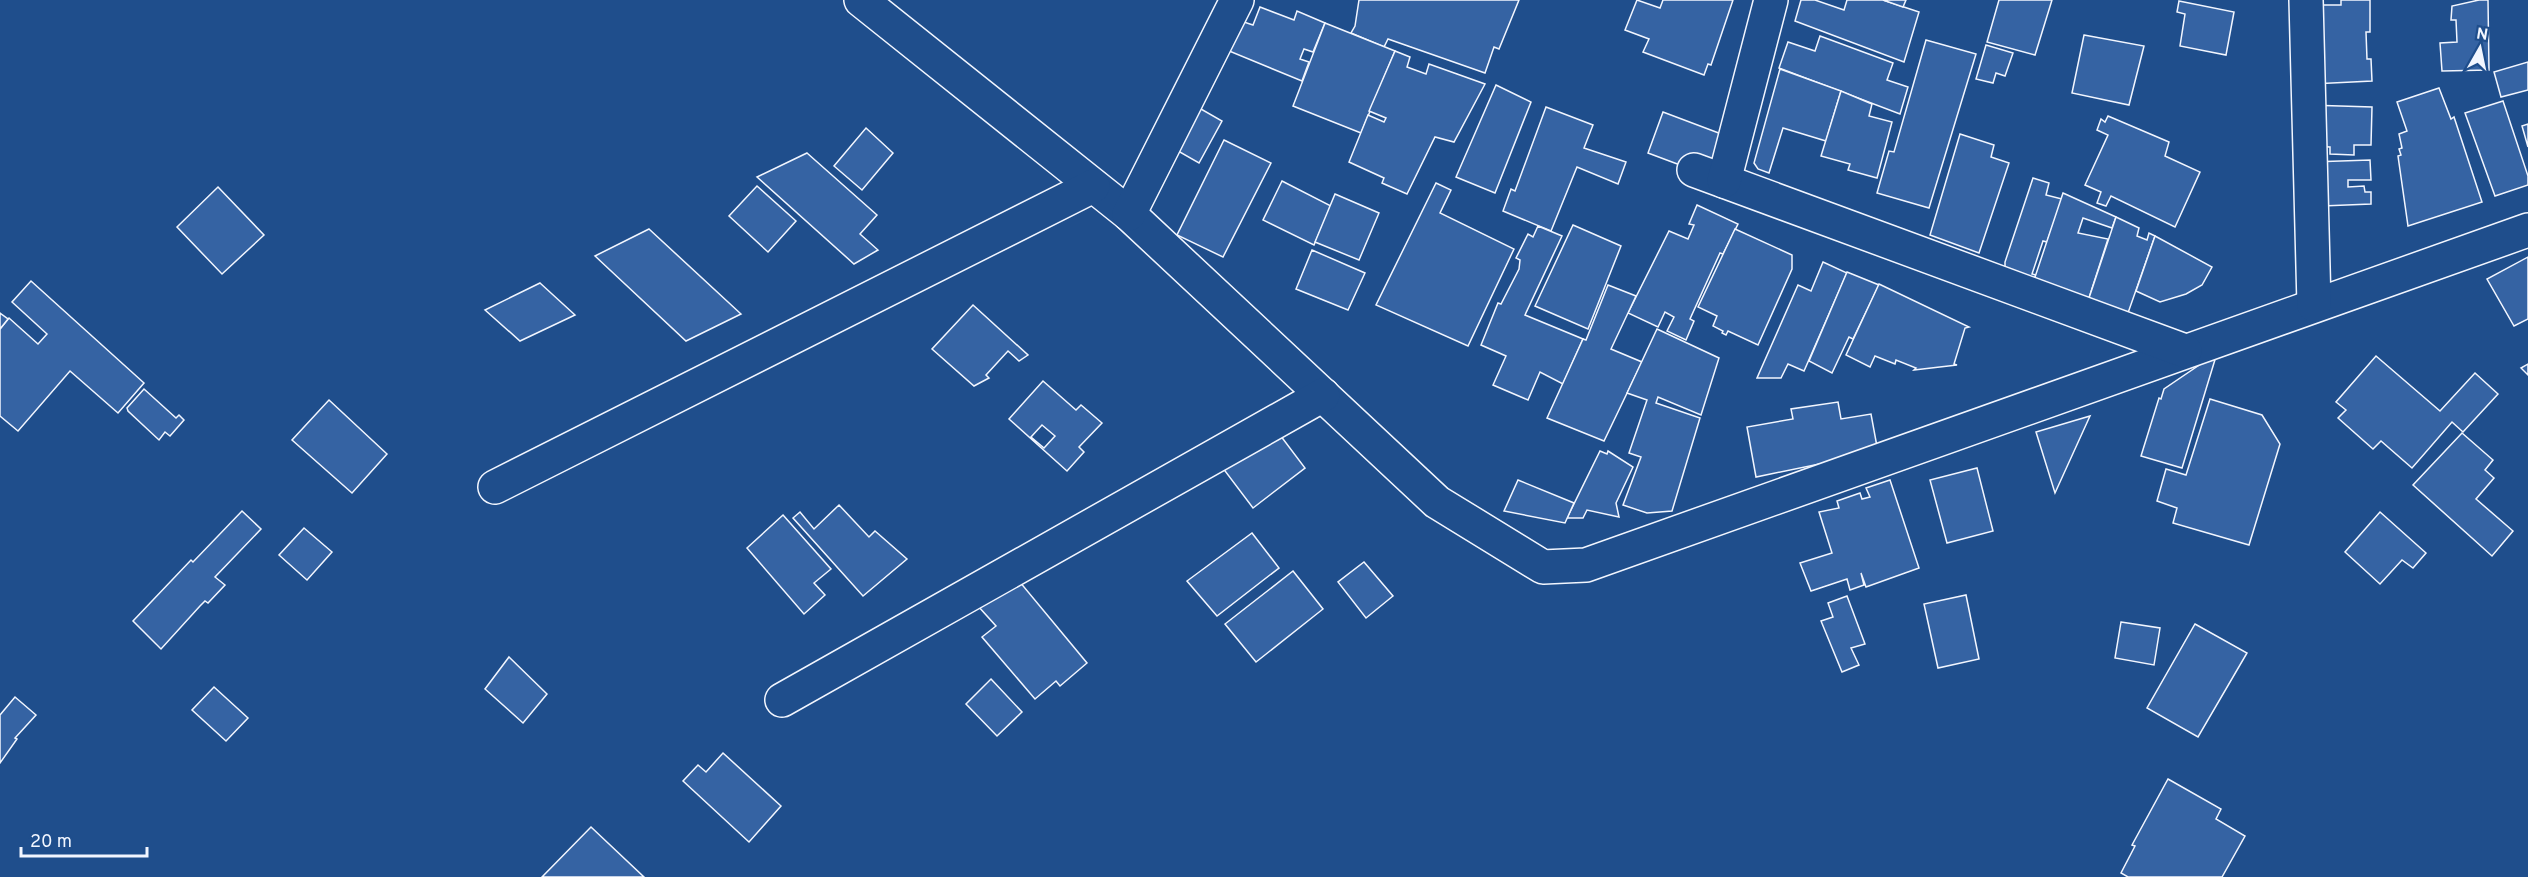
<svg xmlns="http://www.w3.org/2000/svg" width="2528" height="877" font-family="Overpass,sans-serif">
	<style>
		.building { fill: #3563a3; stroke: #f2f6ff; stroke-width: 1.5; fill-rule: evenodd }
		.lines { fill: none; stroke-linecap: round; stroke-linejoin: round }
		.street-casing { stroke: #f2f6ff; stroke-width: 36 }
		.street { stroke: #1f4e8c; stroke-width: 33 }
	</style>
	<rect width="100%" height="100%" fill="#1f4e8c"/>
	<!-- building -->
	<g class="building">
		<path d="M1359,0H1519L1499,49L1494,47L1485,73L1388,39L1384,47L1351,33L1355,26Z"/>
		<path d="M1637,0L1660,8L1663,0H1733L1711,65L1708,64L1704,75L1643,52L1649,39L1625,30Z"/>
		<path d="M1801,0H1815L1844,10L1847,0H1883L1919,12L1904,62L1795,21Z"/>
		<path d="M1883,0H1906L1903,7Z"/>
		<path d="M1999,0H2052L2035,55L1987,42Z"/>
		<path d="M2341,0H2370V32H2366L2367,59H2371L2372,81L2312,84L2305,5H2341Z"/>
		<path d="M2479,0H2488L2489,70L2442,71L2440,43L2457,42L2456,20H2451L2452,6Z"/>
		<path d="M2179,1L2234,12L2226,55L2180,46L2185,14L2177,12Z"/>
		<path d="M1260,7L1294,20L1297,11L1325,23L1313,52L1304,49L1300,59L1309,62L1302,81L1217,46L1241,21L1253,25Z"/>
		<path d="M1325,23L1395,51L1361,133L1293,106Z"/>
		<path d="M2084,35L2144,46L2129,105L2072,93Z"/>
		<path d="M1820,36L1893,63L1887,80L1908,87L1900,114L1779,68L1788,42L1815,51Z"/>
		<path d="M1926,40L1976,54L1929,208L1877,193L1889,151L1894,152Z"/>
		<path d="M1986,45L2013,53L2005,76L1996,73L1993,83L1976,79Z"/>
		<path d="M1395,51L1410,57L1407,67L1426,74L1429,64L1485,84L1454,142L1435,137L1407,194L1382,183L1384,178L1349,162L1368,115L1384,122L1386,118L1369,111Z"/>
		<path d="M2528,62V90L2501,97L2494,72Z"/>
		<path d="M1780,69L1841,91L1826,141L1783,128L1769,173L1758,169L1754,163Z"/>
		<path d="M1496,85L1531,102L1495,193L1456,177Z"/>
		<path d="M2439,88L2451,119L2454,117L2482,202L2408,226L2398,156L2401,155L2399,149L2402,148L2399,134L2407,131L2397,102Z"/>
		<path d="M1841,91L1872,104L1869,116L1892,122L1877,178L1848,170L1850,164L1821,156Z"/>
		<path d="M1187,101L1222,121L1199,163L1164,143Z"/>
		<path d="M2503,101L2528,176V185L2495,196L2465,113Z"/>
		<path d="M2308,105L2372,107L2371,145H2354V155L2330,154V147L2307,146Z"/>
		<path d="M1546,107L1593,125L1584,148L1626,162L1618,184L1577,167L1551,231L1503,211L1511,189L1515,191Z"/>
		<path d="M1663,112L1724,135L1712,177L1648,153Z"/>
		<path d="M2108,116L2169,142L2165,156L2200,172L2175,227L2111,196L2106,206L2097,203L2101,192L2085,185L2108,135L2097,130L2101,119L2105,122Z"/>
		<path d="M2528,124V147L2522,126Z"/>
		<path d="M866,128L893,153L862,190L834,166Z"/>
		<path d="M1960,134L1994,145L1991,157L2009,163L1979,253L1930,235Z"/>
		<path d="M1224,140L1271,163L1223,257L1177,235Z"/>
		<path d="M807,153L877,215L860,234L878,250L854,264L757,177Z"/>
		<path d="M2370,160L2371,180H2348V187L2364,186L2365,192H2371V204L2322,206L2311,162Z"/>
		<path d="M2033,178L2049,183L2046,195L2062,199L2047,242L2043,241L2032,274L2036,275L2034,280L2005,275V262Z"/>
		<path d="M1282,181L1331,206L1314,245L1263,220Z"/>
		<path d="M1436,183L1451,190L1440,213L1514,249L1468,346L1376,305Z"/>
		<path d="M757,186L796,221L768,252L729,216Z"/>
		<path d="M218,187L264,235L222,274L177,227Z"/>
		<path d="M2063,193L2116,217L2112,228L2083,218L2078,233L2108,239L2087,304L2034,280Z"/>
		<path d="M1335,194L1379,213L1359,260L1315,242Z"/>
		<path d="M1697,205L1738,224L1723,254L1720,253L1690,319L1694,321L1686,340L1667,331L1674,317L1665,312L1658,327L1628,313L1669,231L1688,239L1694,225L1689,224Z"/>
		<path d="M2116,217L2139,228L2137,236L2147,240L2149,233L2155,236L2128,313L2087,304Z"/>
		<path d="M1573,225L1621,246L1588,329L1535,306Z"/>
		<path d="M1538,226L1562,236L1525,315L1583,339L1563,384L1540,372L1528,400L1493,385L1506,356L1481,345L1498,303L1501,304L1519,269L1520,260L1516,258L1528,234L1533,237Z"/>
		<path d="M649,229L741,314L686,341L595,256Z"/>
		<path d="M1735,229L1792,255V269L1758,345L1728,331L1726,335L1722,333L1723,331L1713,326L1717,316L1698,307Z"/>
		<path d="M2155,236L2212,267L2202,285L2186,294L2160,302L2136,291Z"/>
		<path d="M1312,250L1365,273L1348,310L1296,289Z"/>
		<path d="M2528,257V319L2514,326L2487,279Z"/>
		<path d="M1823,262L1847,273L1804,371L1788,364L1781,378H1757L1798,285L1811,291Z"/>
		<path d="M1847,272L1879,285L1853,339L1849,337L1832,373L1809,361Z"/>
		<path d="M31,281L144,383L118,413L70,371L18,431L0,416V329L9,318L38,344L47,334L12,302Z"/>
		<path d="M540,283L575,315L520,341L485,310Z"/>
		<path d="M1879,284L1969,327L1965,328L1954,364L1957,365L1914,370L1916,368L1896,360L1895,364L1875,356L1870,367L1846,355Z"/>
		<path d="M1608,285L1636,296L1611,349L1642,362L1604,441L1547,418L1583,339L1586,340Z"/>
		<path d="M973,305L1028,355L1019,361L1008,351L986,375L989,378L974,386L932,349Z"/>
		<path d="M0,313L8,319L0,329Z"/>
		<path d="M1657,329L1719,358L1701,415L1658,397L1656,403L1700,418L1672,511L1647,513L1623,505L1641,457L1629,453L1647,400L1627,393Z"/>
		<path d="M2217,353L2182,468L2141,456L2159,398L2161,399L2164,389Z"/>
		<path d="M2376,356L2440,411L2475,373L2498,394L2463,432L2452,422L2412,468L2381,441L2373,449L2338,418L2346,410L2336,402Z"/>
		<path d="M2528,364V375L2521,368Z"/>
		<path d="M1043,381L1076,410L1081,405L1102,423L1079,447L1084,452L1067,471L1009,419ZM1042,425L1055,436L1044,448L1031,437Z"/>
		<path d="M144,389L176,418L179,415L184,420L170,436L165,432L159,440L128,411L127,408Z"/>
		<path d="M2210,399L2262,415L2280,444L2249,545L2173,523L2177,508L2157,501L2166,469L2186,475Z"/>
		<path d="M329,400L387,454L352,493L292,440Z"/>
		<path d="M1838,402L1841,419L1871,414L1878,452L1756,477L1747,427L1793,419L1791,409Z"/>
		<path d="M2090,416L2055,493L2036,432Z"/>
		<path d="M1274,427L1305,468L1253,508L1222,467Z"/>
		<path d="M2462,433L2493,460L2485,470L2494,478L2476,499L2513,531L2492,556L2413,485Z"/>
		<path d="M1600,451L1607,454L1608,451L1633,467L1616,503L1619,517L1587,510L1583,518H1567Z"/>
		<path d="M1977,468L1993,531L1947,543L1930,480Z"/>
		<path d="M1518,480L1574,503L1565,523L1504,511Z"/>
		<path d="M1890,480L1919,568L1866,587L1861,573L1864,585L1850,590L1847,579L1811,591L1800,563L1832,553L1819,512L1839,508L1837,501L1860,493L1862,499L1870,497L1866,488Z"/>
		<path d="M839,505L869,537L875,531L907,559L863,596L793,518L800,512L814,529Z"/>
		<path d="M242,511L261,529L215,577L225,585L208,603L205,601L200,606L161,649L133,621L191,560L193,562Z"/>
		<path d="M2380,512L2426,553L2413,568L2402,560L2380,584L2345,552Z"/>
		<path d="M783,515L831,569L814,583L825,595L804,614L747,548Z"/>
		<path d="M304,528L332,552L307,580L279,555Z"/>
		<path d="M1252,533L1279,568L1217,616L1187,581Z"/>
		<path d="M1364,562L1393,596L1366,618L1338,582Z"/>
		<path d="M1293,571L1323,609L1256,662L1225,624Z"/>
		<path d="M1014,575L1087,663L1060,686L1056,681L1035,699L982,637L996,626L978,606Z"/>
		<path d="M1966,595L1979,659L1938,668L1924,604Z"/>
		<path d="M1847,596L1865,644L1851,648L1859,665L1842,672L1821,621L1833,617L1828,603Z"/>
		<path d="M2121,622L2160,628L2154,665L2115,658Z"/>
		<path d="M2195,624L2247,653L2198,737L2147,708Z"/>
		<path d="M509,657L547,694L523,723L485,689Z"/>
		<path d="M991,679L1022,712L997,736L966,704Z"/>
		<path d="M214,687L248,718L226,741L192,710Z"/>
		<path d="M15,697L36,715L15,738L17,739L0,763V715Z"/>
		<path d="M723,753L781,806L749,842L683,781L698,765L706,772Z"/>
		<path d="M2168,779L2221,809L2216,819L2245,836L2222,877H2128L2121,873L2135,846L2132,845Z"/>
		<path d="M591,827L644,877H542Z"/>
	</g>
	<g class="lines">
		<defs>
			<g id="street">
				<path d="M861,0L1129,214L1437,502L1543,567L1586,565L2528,230"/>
				<path d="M2306,0L2314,305"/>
				<path d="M1694,170L2185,351"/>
				<path d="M1724,181L1771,0"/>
				<path d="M1129,214L1237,0"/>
				<path d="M495,487L1093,186"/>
				<path d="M782,700L1323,395"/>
			</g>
		</defs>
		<!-- street casing -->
		<use href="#street" class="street-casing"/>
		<!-- street -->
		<use href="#street" class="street"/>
	</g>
	<!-- north arrow -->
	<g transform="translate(2480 48) rotate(9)" stroke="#1f4e8c" stroke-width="4.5" paint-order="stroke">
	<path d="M0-4.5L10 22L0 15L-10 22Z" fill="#f2f6ff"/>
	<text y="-9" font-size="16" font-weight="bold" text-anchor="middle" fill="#f2f6ff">N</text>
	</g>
	<!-- scale -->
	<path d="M21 847v9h126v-9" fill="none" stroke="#f2f6ff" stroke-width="3"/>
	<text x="30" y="847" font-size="18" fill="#f2f6ff" stroke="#1f4e8c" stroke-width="4.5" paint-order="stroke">20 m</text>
</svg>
